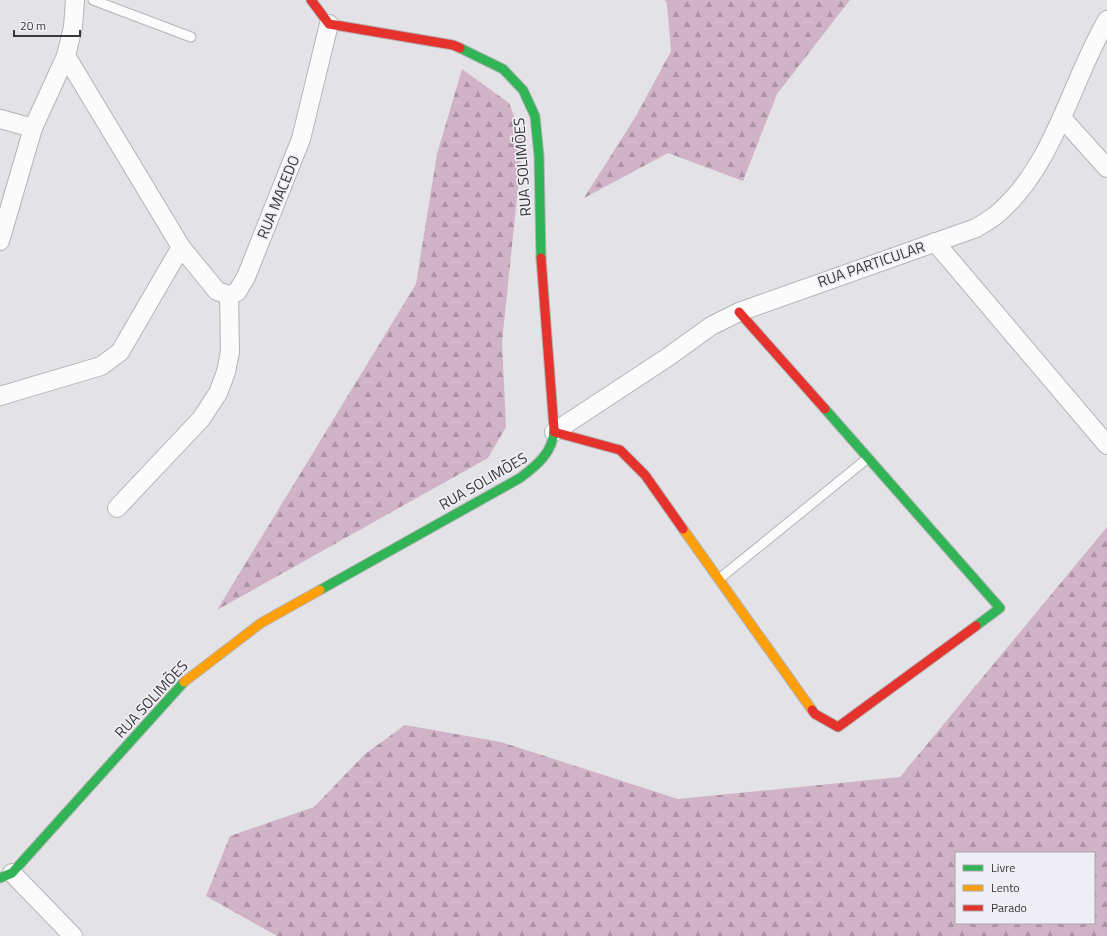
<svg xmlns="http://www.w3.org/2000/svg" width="1107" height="936" font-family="'Titillium Web',sans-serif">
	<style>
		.forest { fill: url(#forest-firs); fill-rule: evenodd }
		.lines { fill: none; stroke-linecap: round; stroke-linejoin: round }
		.lane-casing { stroke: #b4b4b6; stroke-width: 11 }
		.street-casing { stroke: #b4b4b6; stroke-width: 20 }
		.fast-casing { stroke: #b4b4b6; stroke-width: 11 }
		.slow-casing { stroke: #b4b4b6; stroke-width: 11 }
		.jam-casing { stroke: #b4b4b6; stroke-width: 11 }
		.lane { stroke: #fbfbfb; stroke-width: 9 }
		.street { stroke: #fbfbfb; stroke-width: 18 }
		.fast { stroke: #30b455; stroke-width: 9 }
		.slow { stroke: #ff9f0a; stroke-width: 9 }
		.jam { stroke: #e5322d; stroke-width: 9 }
		.labels { text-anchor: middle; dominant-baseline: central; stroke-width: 3.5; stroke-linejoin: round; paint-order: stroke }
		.street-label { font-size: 15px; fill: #38383a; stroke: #efeef4 }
	</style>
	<defs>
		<pattern id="forest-firs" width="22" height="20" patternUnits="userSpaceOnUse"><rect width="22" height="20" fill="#d1b3c8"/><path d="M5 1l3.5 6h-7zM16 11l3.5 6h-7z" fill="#ab93a3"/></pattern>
	</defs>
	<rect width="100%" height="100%" fill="#e3e2e6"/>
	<!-- forest -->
	<g class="forest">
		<path d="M665,0H850L777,94L743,181L668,153L584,198L636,116L671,51L667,4Z"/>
		<path d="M462,69L509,103L523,140L502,342L506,427L488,458L217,610L416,284L437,154Z"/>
		<path d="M1107,527V936H277L206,896L230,836L314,807L365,754L405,725L501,742L678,799L900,777ZM956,853H1094V923H956Z"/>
	</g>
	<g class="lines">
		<defs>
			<g id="lane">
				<path d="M93,0L191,37"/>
				<path d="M719,579L868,458"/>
			</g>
			<g id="street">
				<path d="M66,56L181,247"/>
				<path d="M1062,118L1107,168"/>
				<path d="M0,119L33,128"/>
				<path d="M0,241L33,128L66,56L73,27L75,0"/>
				<path d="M935,242L1107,445"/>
				<path d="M0,396L101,366L120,352L181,247L217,291L229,295L237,292L246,277L301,139L329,24"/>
				<path d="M554,432L668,357L711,326L739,312L976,228C982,224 990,220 996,215C1054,167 1070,83 1107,20"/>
				<path d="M117,508L201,419L218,393L226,372L230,352L229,295"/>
				<path d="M12,873L73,936"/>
			</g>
			<g id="fast">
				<path d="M460,48L503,69L523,90L535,116L539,156L541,258"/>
				<path d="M825,409L1000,608L976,626"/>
				<path d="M320,590L520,478C536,466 554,452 554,429"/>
				<path d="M0,878L12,873L184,682"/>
			</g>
			<g id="slow">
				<path d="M683,529L812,710"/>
				<path d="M184,682L261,623L320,590"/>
			</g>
			<g id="jam">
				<path d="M311,0L329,24L453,45L460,48"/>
				<path d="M541,258L554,429"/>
				<path d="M739,312L825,409"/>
				<path d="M554,432L620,450L645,475L683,529"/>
				<path d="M812,710L815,714L838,727L976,626"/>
			</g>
		</defs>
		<!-- lane casing -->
		<use href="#lane" class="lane-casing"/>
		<!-- street casing -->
		<use href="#street" class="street-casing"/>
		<!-- fast casing -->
		<use href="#fast" class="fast-casing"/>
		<!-- slow casing -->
		<use href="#slow" class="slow-casing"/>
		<!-- jam casing -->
		<use href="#jam" class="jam-casing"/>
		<!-- lane -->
		<use href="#lane" class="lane"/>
		<!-- street -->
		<use href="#street" class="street"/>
		<!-- fast -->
		<use href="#fast" class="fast"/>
		<!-- slow -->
		<use href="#slow" class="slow"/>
		<!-- jam -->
		<use href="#jam" class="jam"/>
	</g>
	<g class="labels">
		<!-- street labels -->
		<g class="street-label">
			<text transform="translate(522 167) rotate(-94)">RUA SOLIMÕES</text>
			<text transform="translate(278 197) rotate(-68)">RUA MACEDO</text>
			<text transform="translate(871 264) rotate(-19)">RUA PARTICULAR</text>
			<text transform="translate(483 481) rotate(-30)">RUA SOLIMÕES</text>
			<text transform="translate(151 699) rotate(-47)">RUA SOLIMÕES</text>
		</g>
	</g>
	<!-- legend -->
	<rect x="955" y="852" width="140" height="72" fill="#efeef4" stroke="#a6a5aa"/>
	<rect x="963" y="865" width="20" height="6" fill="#30b455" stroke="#a6a5aa"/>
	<text x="991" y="872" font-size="12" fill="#38383a">Livre</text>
	<rect x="963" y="885" width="20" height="6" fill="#ff9f0a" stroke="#a6a5aa"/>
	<text x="991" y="892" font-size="12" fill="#38383a">Lento</text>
	<rect x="963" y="905" width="20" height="6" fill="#e5322d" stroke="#a6a5aa"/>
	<text x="991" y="912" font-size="12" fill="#38383a">Parado</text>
	<!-- scale -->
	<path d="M14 30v6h66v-6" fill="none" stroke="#38383a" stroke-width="2"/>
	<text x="20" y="30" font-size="12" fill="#38383a" stroke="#efeef4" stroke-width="3" paint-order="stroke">20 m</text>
</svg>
